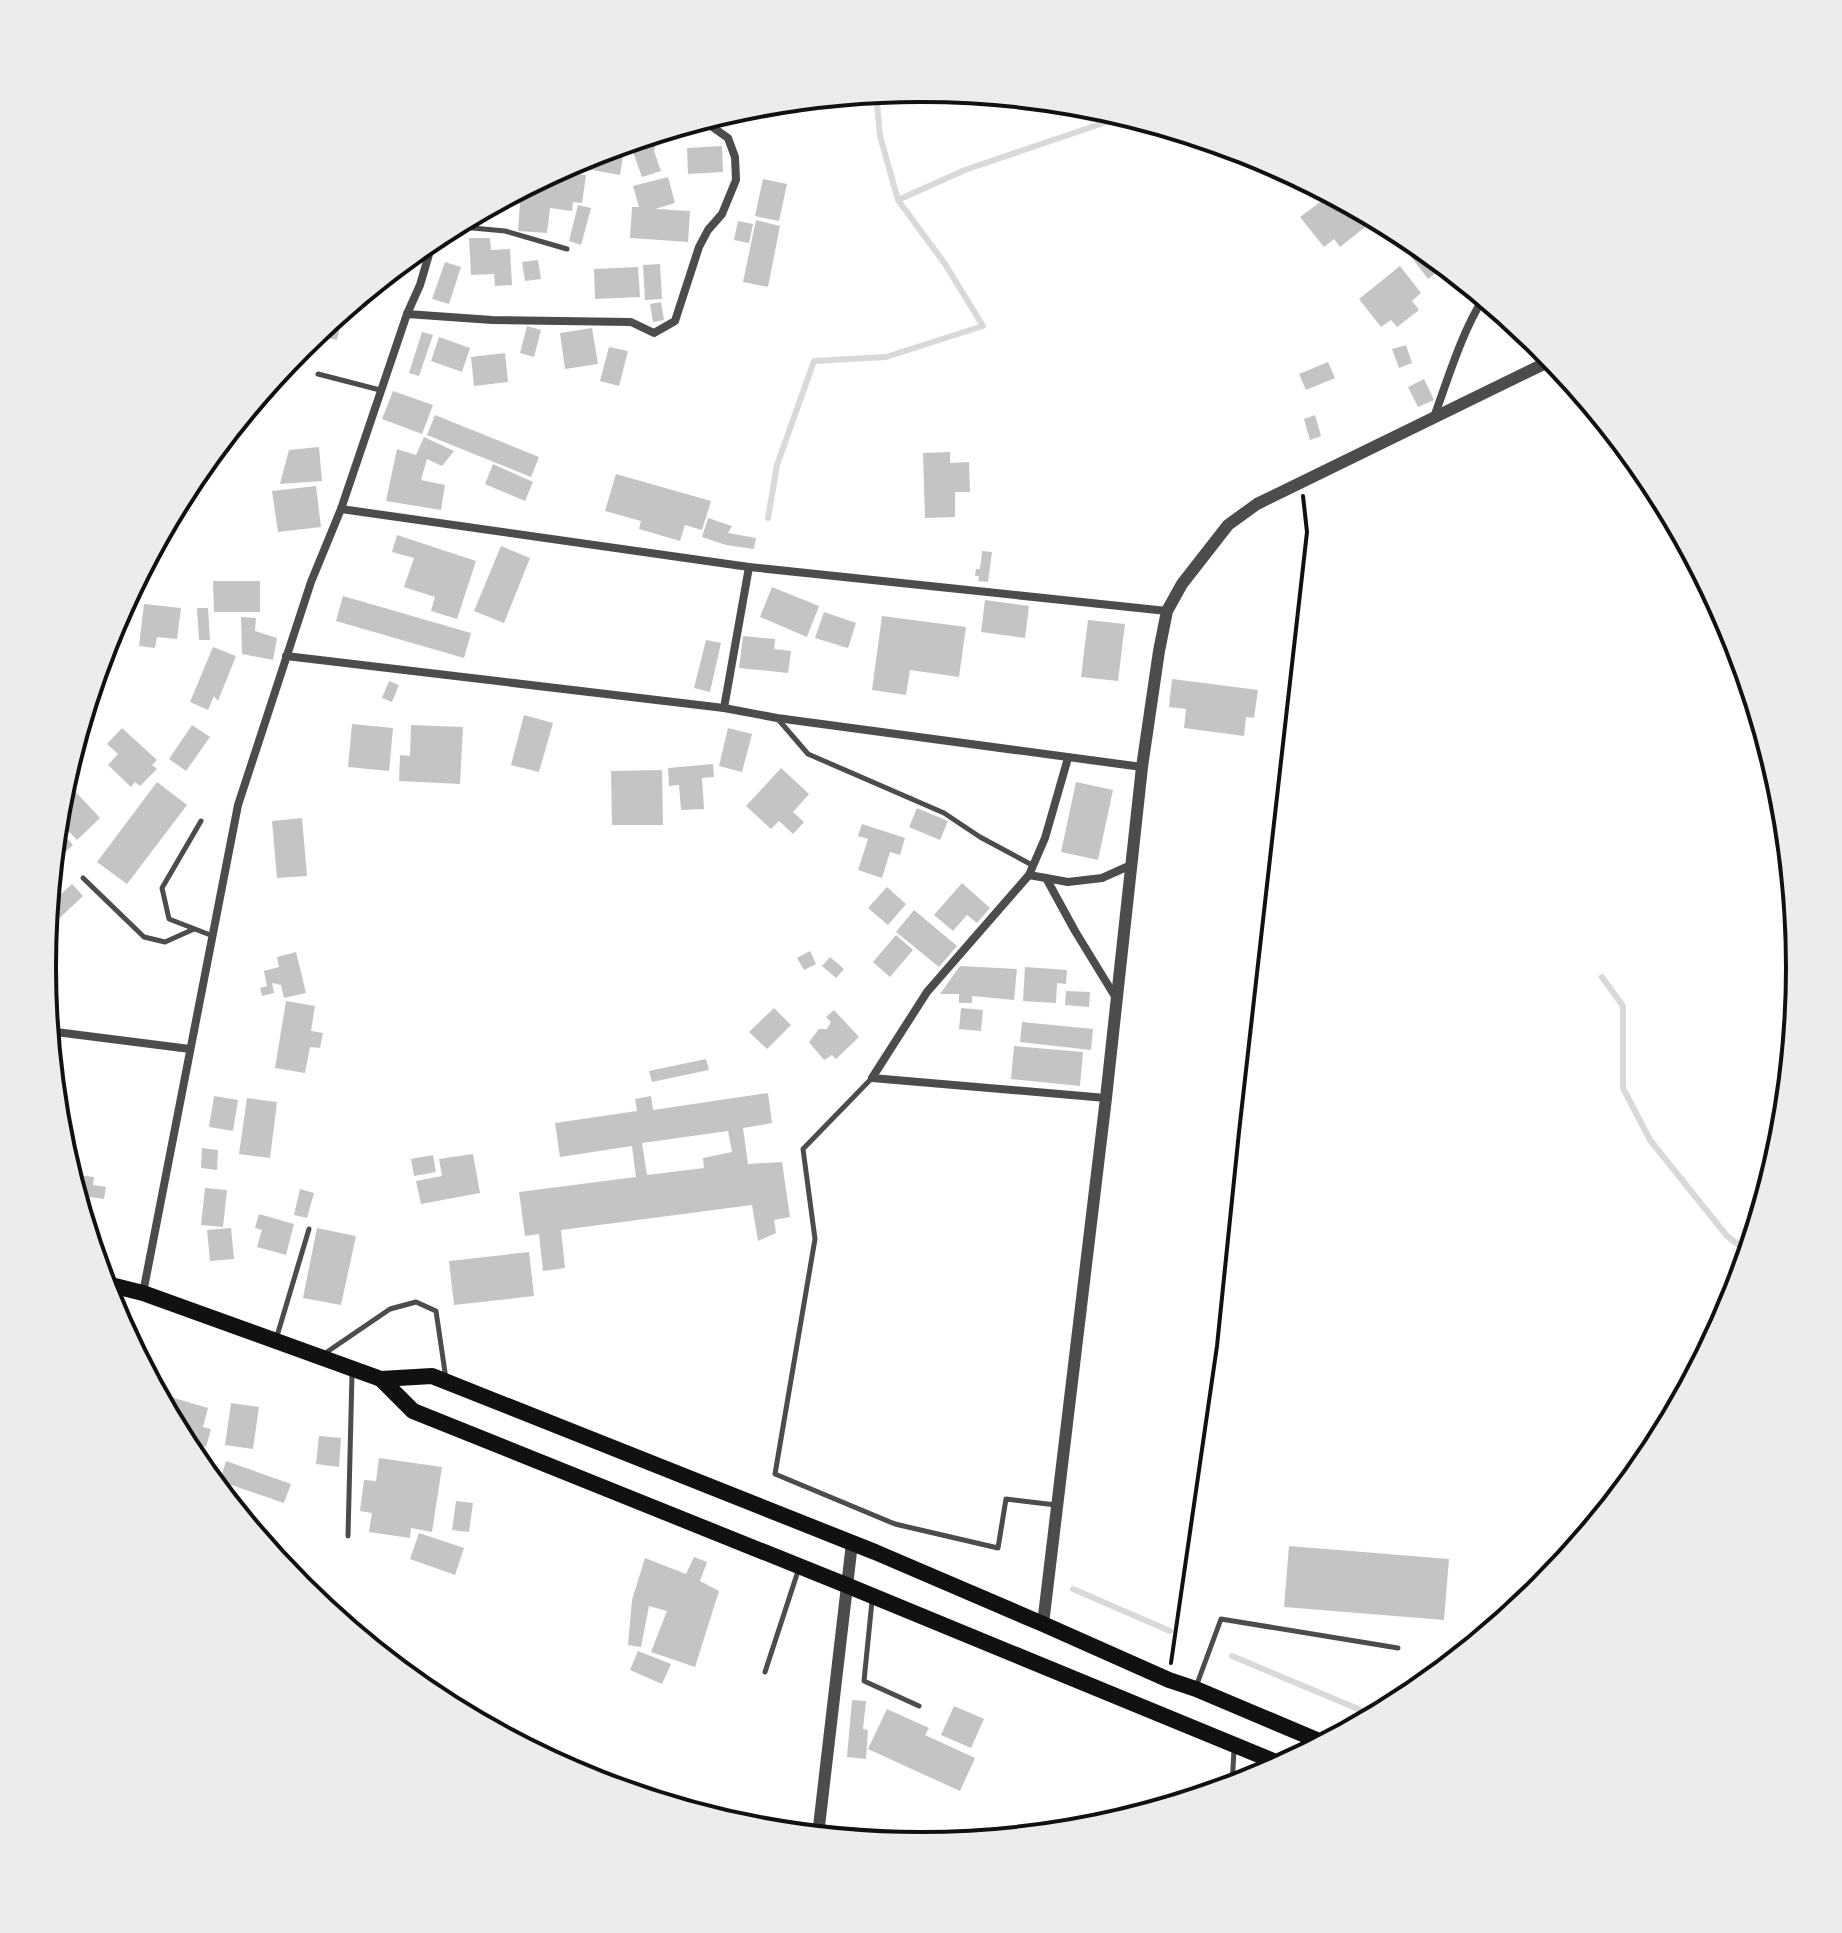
<svg xmlns="http://www.w3.org/2000/svg" width="1842" height="1933" font-family="Manrope,sans-serif">
	<style>
		.lines { fill: none; stroke-linecap: round; stroke-linejoin: round }
		.stream { stroke: #d9d9d9; stroke-width: 6 }
		.building { fill: #c4c4c4; fill-rule: evenodd }
		.path { stroke: #111; stroke-width: 4 }
		.service { stroke: #4c4c4c; stroke-width: 5 }
		.minor { stroke: #4c4c4c; stroke-width: 8 }
		.tertiary { stroke: #4c4c4c; stroke-width: 12 }
		.primary { stroke: #111; stroke-width: 16 }
		.rim { fill: none; stroke: #111; stroke-width: 4 }
	</style>
	<rect width="100%" height="100%" fill="#fff"/>
	<g class="lines">
		<!-- stream -->
		<g class="stream">
			<path d="M898,200L965,170L1127,115"/>
			<path d="M768,518L777,465L814,361L886,357L983,326L945,264L898,200L880,136L876,92"/>
			<path d="M1602,977L1623,1006V1088L1650,1140L1727,1236L1748,1252"/>
			<path d="M1073,1589L1170,1631"/>
			<path d="M1232,1656L1375,1716"/>
			<path d="M800,1834V1826"/>
		</g>
	</g>
	<!-- building -->
	<g class="building">
		<path d="M659,132L654,151L661,171L642,177L633,152L635,146L623,143Z"/>
		<path d="M722,146L723,172L688,174L687,148Z"/>
		<path d="M595,151L623,156L620,175L580,168L582,156Z"/>
		<path d="M553,171L586,175L582,203L573,202L572,211L550,208L547,233L518,231L520,202L499,200Z"/>
		<path d="M668,177L675,203L655,209L690,211L688,242L630,238L632,207H639L633,186Z"/>
		<path d="M763,179L787,184L779,221L755,216Z"/>
		<path d="M1331,194L1355,206L1369,224L1340,247L1334,239L1324,247L1300,217Z"/>
		<path d="M578,205L591,208L581,245L569,241Z"/>
		<path d="M756,220L780,226L768,287L743,282Z"/>
		<path d="M738,221L753,224L749,243L734,240Z"/>
		<path d="M1408,235L1410,236L1450,269L1440,277L1437,272L1428,279L1399,241Z"/>
		<path d="M469,238H490L491,250L510,249L512,285L495,286L494,274L471,275Z"/>
		<path d="M538,260L541,279L525,281L522,262Z"/>
		<path d="M445,262L461,267L449,304L432,299Z"/>
		<path d="M660,264L662,299L645,300L643,265Z"/>
		<path d="M1400,266L1421,293L1412,301L1419,310L1397,327L1391,320L1381,327L1359,299Z"/>
		<path d="M638,267L640,297L595,299L594,269Z"/>
		<path d="M661,302L664,320L653,322L650,304Z"/>
		<path d="M344,309L337,340L313,335L314,333Z"/>
		<path d="M527,326L541,330L534,357L520,353Z"/>
		<path d="M592,328L598,364L565,369L560,333Z"/>
		<path d="M422,332L433,335L419,376L409,373Z"/>
		<path d="M439,337L470,348L462,372L431,361Z"/>
		<path d="M1406,345L1412,363L1399,368L1392,349Z"/>
		<path d="M609,347L628,351L619,386L600,381Z"/>
		<path d="M505,353L508,382L474,386L471,357Z"/>
		<path d="M1328,362L1335,378L1306,390L1299,374Z"/>
		<path d="M1424,379L1434,400L1418,407L1408,387Z"/>
		<path d="M393,391L433,405L422,434L382,419Z"/>
		<path d="M435,415L539,457L531,477L427,435Z"/>
		<path d="M1315,415L1321,436L1310,440L1304,419Z"/>
		<path d="M424,437L454,451L442,466L427,459L421,480L445,485L441,510L386,501L397,449L416,455Z"/>
		<path d="M319,447L322,481L280,484L289,450Z"/>
		<path d="M950,452V463L969,462L970,492H955V517L925,518L923,453Z"/>
		<path d="M493,464L533,482L525,501L485,484Z"/>
		<path d="M616,474L711,501L702,530L685,525L680,541L639,529L641,521L605,511Z"/>
		<path d="M316,486L321,527L278,532L272,491Z"/>
		<path d="M708,518L732,526L728,533L756,538L754,549L726,545L702,537Z"/>
		<path d="M397,535L476,561L457,619L431,611L435,597L404,587L414,558L392,552Z"/>
		<path d="M501,546L530,558L504,623L474,611Z"/>
		<path d="M982,551L992,552L988,582L978,581L979,576H975L976,569H980Z"/>
		<path d="M213,581H260V612H214Z"/>
		<path d="M772,587L819,606L807,637L760,617Z"/>
		<path d="M343,596L471,633L464,658L336,621Z"/>
		<path d="M985,600L1029,606L1025,638L981,632Z"/>
		<path d="M144,604L181,608L177,639L157,637L155,648L139,646Z"/>
		<path d="M197,608H208L210,640H199Z"/>
		<path d="M824,612L856,623L848,648L815,638Z"/>
		<path d="M882,616L966,627L959,677L910,670L906,695L872,690Z"/>
		<path d="M241,617L256,618L255,631L277,638L273,660L242,654Z"/>
		<path d="M1088,620L1125,624L1118,681L1081,677Z"/>
		<path d="M121,630L122,643L111,644L113,664L98,665L109,631Z"/>
		<path d="M743,636L775,639L774,649L791,651L788,673L739,668Z"/>
		<path d="M706,640L721,643L710,692L694,688Z"/>
		<path d="M213,647L236,656L218,701L214,696L208,710L190,702Z"/>
		<path d="M1172,679L1258,690L1254,718L1246,717L1244,736L1184,728L1186,709L1169,707Z"/>
		<path d="M389,681L399,685L392,702L382,698Z"/>
		<path d="M524,715L553,723L539,772L511,765Z"/>
		<path d="M352,724L393,728L389,771L348,767Z"/>
		<path d="M192,725L210,737L186,771L169,759Z"/>
		<path d="M411,725L463,727L460,784L399,781L400,755L410,756Z"/>
		<path d="M122,728L157,760L152,765L157,769L140,786L135,782L131,787L108,765L118,754L107,744Z"/>
		<path d="M728,728L752,734L742,772L719,766Z"/>
		<path d="M713,764L714,777L702,778L704,809L681,810L679,785L669,786L668,768Z"/>
		<path d="M781,768L809,794L793,812L804,822L793,834L779,821L771,829L746,806Z"/>
		<path d="M662,770L663,825H612L611,771Z"/>
		<path d="M157,782L187,805L127,884L97,862Z"/>
		<path d="M1076,782L1113,790L1098,860L1061,852Z"/>
		<path d="M73,789L100,818L77,840L57,819L58,803Z"/>
		<path d="M917,808L948,821L940,840L909,827Z"/>
		<path d="M302,818L307,876L277,878L272,821Z"/>
		<path d="M862,824L905,838L900,855L890,852L882,878L858,870L868,839L858,836Z"/>
		<path d="M56,827L73,845L58,859L53,854Z"/>
		<path d="M962,883L990,908L977,923L967,915L953,931L934,915Z"/>
		<path d="M72,884L83,896L48,929L46,927L48,906Z"/>
		<path d="M887,887L906,904L888,925L868,908Z"/>
		<path d="M914,910L957,946L939,967L896,932Z"/>
		<path d="M896,935L913,950L890,977L873,962Z"/>
		<path d="M810,951L816,964L804,970L797,958Z"/>
		<path d="M296,952L306,993L284,998L281,985L272,983L274,993L262,996L260,988L267,986L264,971L279,967L277,957Z"/>
		<path d="M830,957L844,969L836,978L822,966Z"/>
		<path d="M960,966L1017,969L1014,1000L972,996V1003H959V994H940Z"/>
		<path d="M1025,967L1067,970L1066,984L1057,983L1056,1003L1023,1001Z"/>
		<path d="M1066,991L1090,992L1089,1007L1065,1005Z"/>
		<path d="M286,1001L315,1006L311,1031L323,1033L320,1048L310,1047L305,1073L275,1068Z"/>
		<path d="M774,1008L791,1025L767,1049L749,1032Z"/>
		<path d="M961,1008L983,1010L981,1031L959,1029Z"/>
		<path d="M834,1010L859,1037L836,1059L832,1055L824,1060L809,1042L819,1029H827L831,1022L826,1017Z"/>
		<path d="M1022,1022L1093,1029L1091,1050L1020,1042Z"/>
		<path d="M1014,1046L1083,1052L1080,1086L1011,1079Z"/>
		<path d="M706,1059L709,1070L652,1082L649,1071Z"/>
		<path d="M768,1093L772,1123L743,1128L748,1164L782,1162L790,1217L774,1220L776,1233L758,1241L752,1205L561,1230L565,1268L543,1271L539,1234L525,1236L519,1192L636,1177L632,1146L560,1157L555,1123L637,1111L635,1099L651,1096L653,1110ZM728,1131L732,1152L703,1158L704,1168L647,1175L642,1143Z"/>
		<path d="M214,1096L238,1100L233,1131L209,1127Z"/>
		<path d="M247,1098L277,1102L270,1158L239,1154Z"/>
		<path d="M202,1148L218,1150L217,1170L201,1168Z"/>
		<path d="M473,1154L480,1193L421,1204L416,1181L442,1176L439,1159Z"/>
		<path d="M433,1155L436,1172L414,1176L411,1159Z"/>
		<path d="M70,1174L94,1177L93,1185L106,1187L104,1199L76,1195Z"/>
		<path d="M205,1188L227,1190L223,1227L201,1225Z"/>
		<path d="M300,1189L314,1193L307,1218L294,1215Z"/>
		<path d="M259,1214L294,1224L286,1255L257,1247L262,1230L255,1228Z"/>
		<path d="M231,1228L234,1259L210,1261L207,1230Z"/>
		<path d="M317,1228L356,1236L341,1305L303,1298Z"/>
		<path d="M529,1252L534,1296L454,1305L449,1261Z"/>
		<path d="M157,1393L208,1408L203,1427L211,1429L206,1447L182,1440Z"/>
		<path d="M231,1403L259,1407L253,1449L225,1445Z"/>
		<path d="M319,1436L341,1438L339,1467L316,1464Z"/>
		<path d="M379,1458L442,1467L432,1532L411,1528L410,1538L369,1532L372,1513L360,1511L364,1480L376,1481Z"/>
		<path d="M226,1461L291,1484L284,1503L220,1481Z"/>
		<path d="M456,1501L473,1503L469,1532L452,1530Z"/>
		<path d="M419,1533L464,1548L455,1575L410,1559Z"/>
		<path d="M1289,1546L1449,1559L1444,1620L1284,1607Z"/>
		<path d="M694,1557L707,1562L700,1581L719,1591L695,1667L651,1652L667,1611L649,1606L641,1647L628,1645L632,1600L645,1558L686,1574Z"/>
		<path d="M638,1651L671,1664L662,1684L630,1670Z"/>
		<path d="M852,1700L866,1701L863,1729L868,1730L866,1759L847,1757Z"/>
		<path d="M954,1706L984,1719L971,1748L941,1735Z"/>
		<path d="M887,1709L929,1728L925,1735L975,1758L960,1791L868,1749Z"/>
	</g>
	<g class="lines">
		<!-- path -->
		<path class="path" d="M1171,1663L1217,1346L1239,1132L1307,532L1303,496"/>
		<!-- service -->
		<g class="service">
			<path d="M451,226L505,231L567,249"/>
			<path d="M318,374L380,390"/>
			<path d="M777,718L808,754L944,813L980,837L1032,865"/>
			<path d="M201,821L162,888L169,919L213,936"/>
			<path d="M83,878L144,937L165,942L194,929"/>
			<path d="M872,1078L803,1149L815,1239L775,1474L895,1524L998,1548L1006,1499L1056,1505"/>
			<path d="M277,1336L309,1229"/>
			<path d="M324,1354L390,1309L416,1302L436,1311L446,1379"/>
			<path d="M348,1536L352,1374"/>
			<path d="M872,1601L864,1681L919,1706"/>
			<path d="M765,1672L799,1568"/>
			<path d="M1197,1684L1221,1619L1398,1648"/>
			<path d="M1232,1786L1234,1750"/>
		</g>
		<!-- minor -->
		<g class="minor">
			<path d="M407,314L492,320L631,322L654,333L675,321L699,247L708,230L722,214L736,180L735,157L728,138L701,119"/>
			<path d="M1434,417C1449,376 1461,334 1484,297"/>
			<path d="M341,509L749,567L1167,611"/>
			<path d="M286,656L724,708L777,718L1142,767"/>
			<path d="M724,708L749,567"/>
			<path d="M1068,758L1045,838L1029,875L927,992L872,1078L1106,1098"/>
			<path d="M1029,875L1068,882L1102,878L1131,865"/>
			<path d="M1046,878L1075,931L1116,998"/>
			<path d="M48,1031L190,1049"/>
			<path d="M143,1293L238,805L311,582L341,509L407,314L420,285L435,234"/>
		</g>
		<!-- tertiary -->
		<g class="tertiary">
			<path d="M1043,1624L1106,1098L1142,767L1159,651L1167,611L1182,584L1228,525L1257,504L1554,359"/>
			<path d="M818,1835L852,1543"/>
		</g>
		<!-- primary -->
		<g class="primary">
			<path d="M103,1283L143,1293L381,1379L432,1376L875,1552L1043,1624L1169,1680L1196,1689L1324,1743"/>
			<path d="M381,1379L413,1411L846,1585L1283,1765"/>
		</g>
	</g>
	<!-- crop -->
	<path d="M0 0H1842V1933H0ZM56 967a865 865 0 1 1 1730 0a865 865 0 1 1-1730 0Z" fill="#ececec" fill-rule="evenodd"/>
	<path class="rim" d="M56 967a865 865 0 1 1 1730 0a865 865 0 1 1-1730 0Z"/>
</svg>
